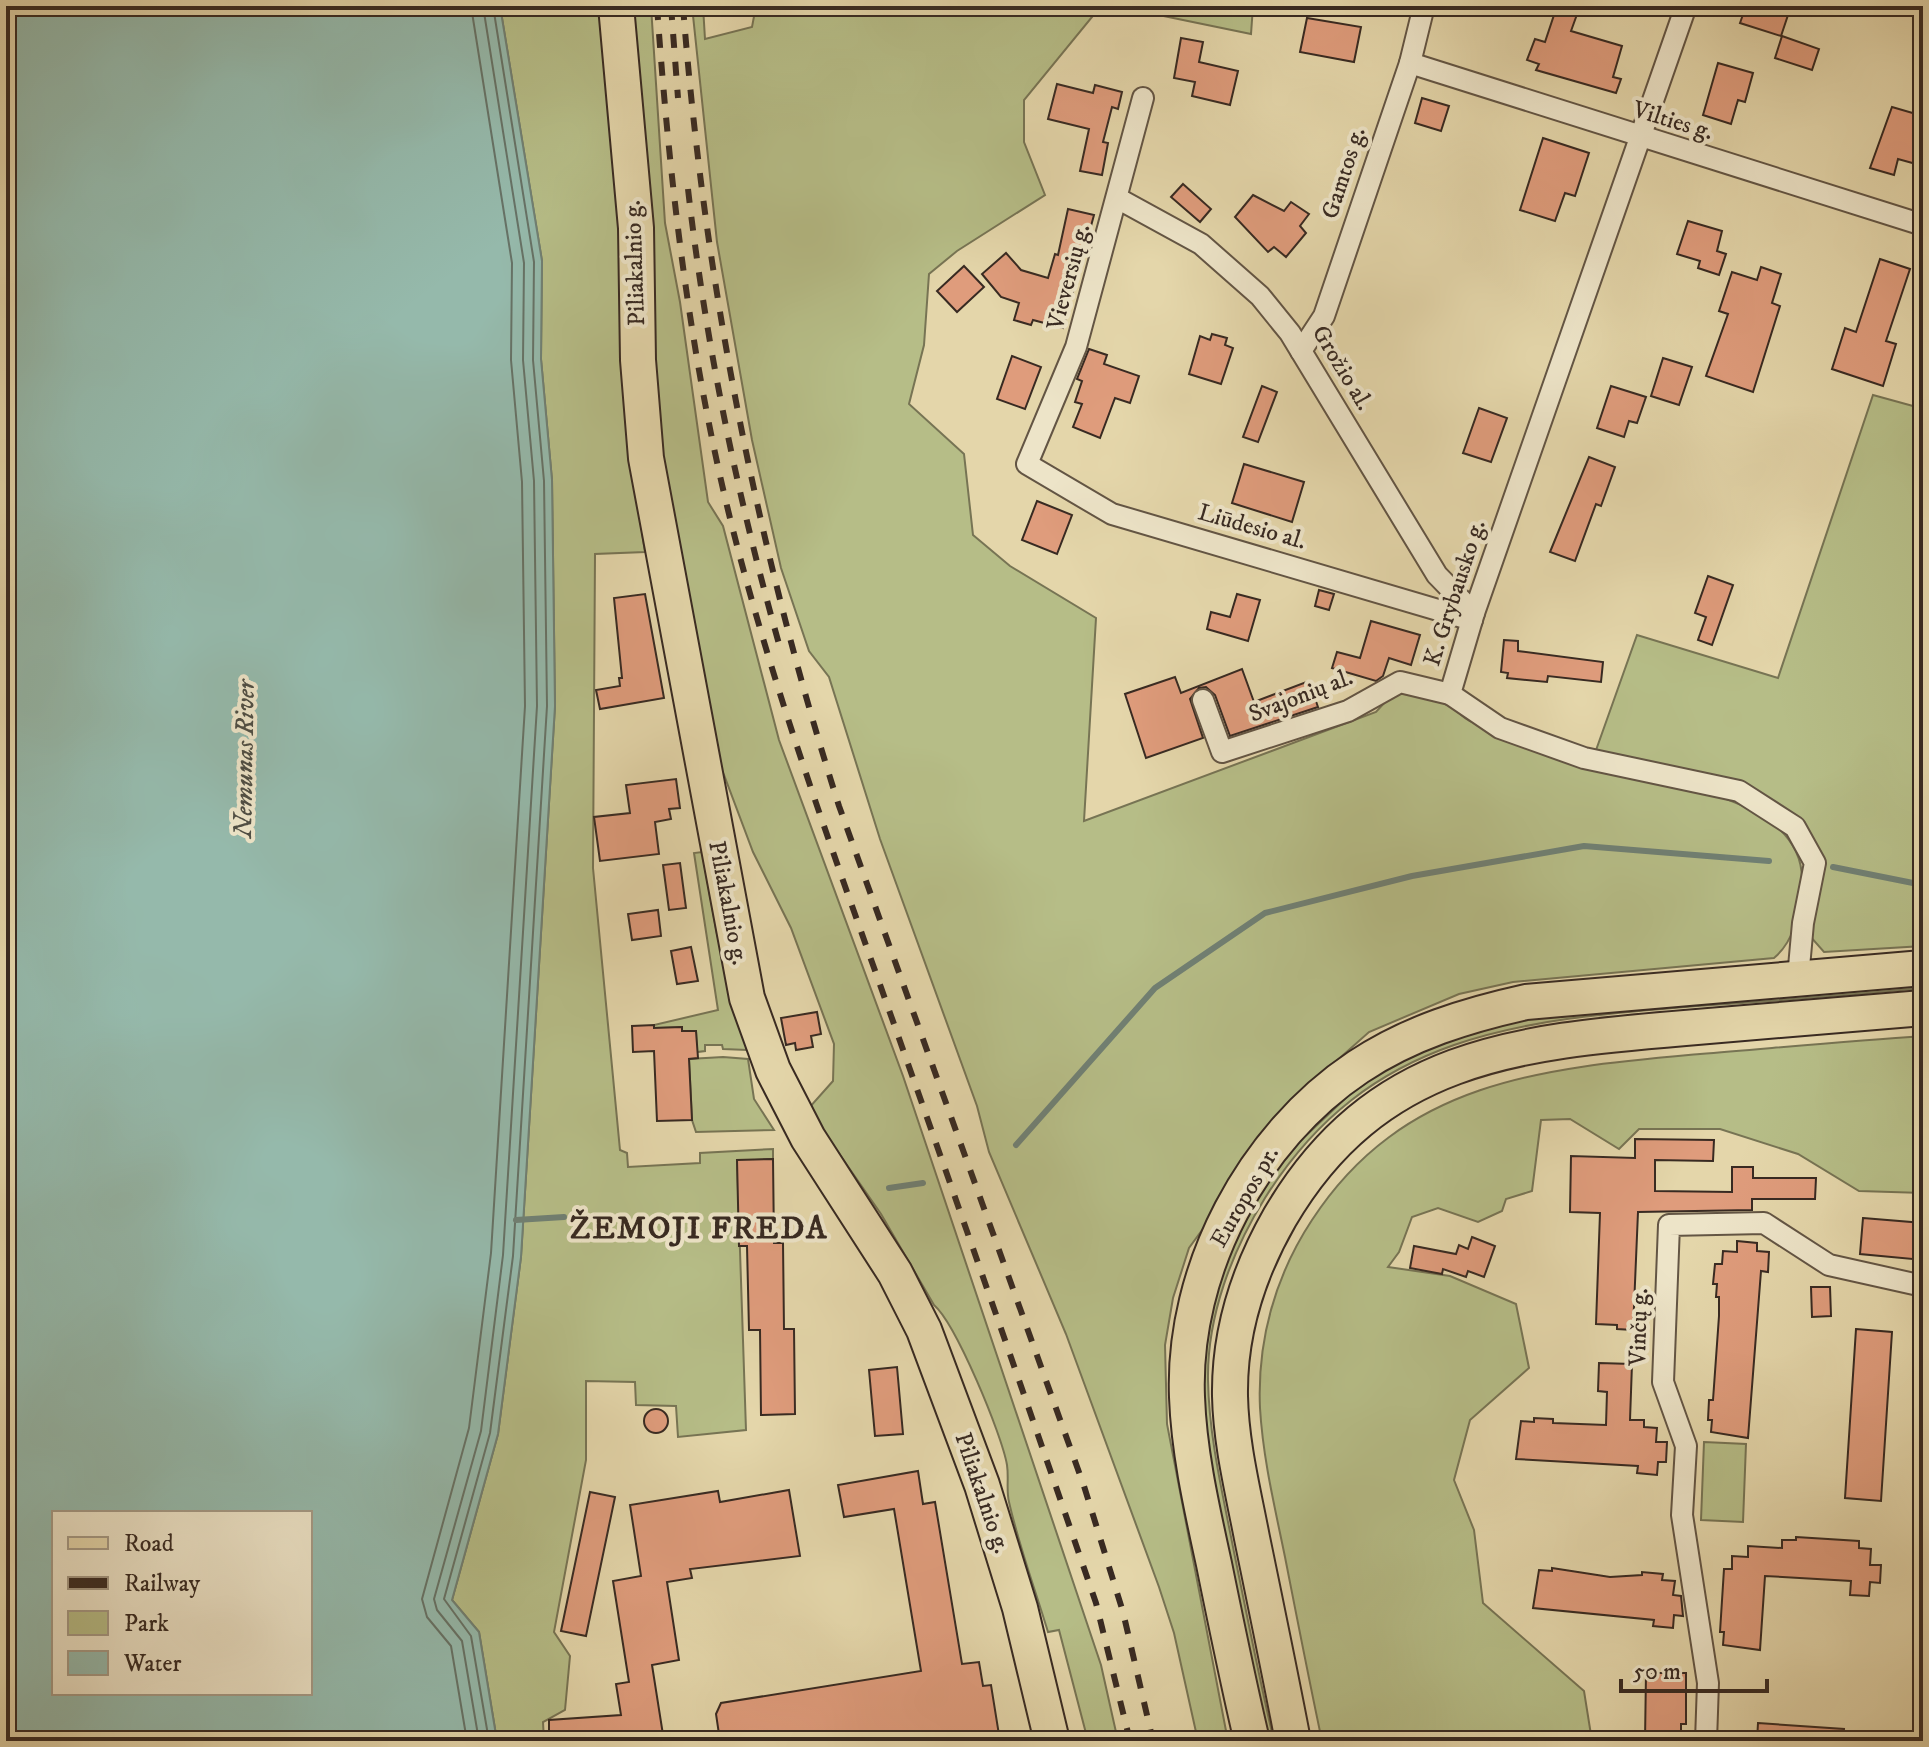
<svg xmlns="http://www.w3.org/2000/svg" width="1929" height="1747" font-family="'IM FELL DW Pica',serif">
	<style>
		.green { fill: #b6bd87; stroke: #777454; stroke-width: 2 }
		.water { fill: #95b9ab; stroke: #708074; stroke-width: 2; fill-rule: evenodd }
		.lines { fill: none; stroke-linecap: round; stroke-linejoin: round }
		.shore { stroke: #667266; stroke-width: 2 }
		.stream { stroke: #708074; stroke-width: 6 }
		.building { fill: #df9c7c; stroke: #382a22; stroke-width: 2 }
		.street-casing { stroke: #635544; stroke-width: 24 }
		.primary-casing { stroke: #382a22; stroke-width: 38 }
		.street { stroke: #ede4c8; stroke-width: 20 }
		.primary { stroke: #e4d6aa; stroke-width: 34 }
		.rail { stroke: #382a22; stroke-width: 6; stroke-dasharray: 14 14; stroke-linecap: butt }
		.labels { text-anchor: middle; dominant-baseline: central; stroke-width: 8; stroke-linejoin: round; paint-order: stroke }
		.street-label { font-size: 24px; fill: #382a22; stroke: #ede4c8 }
		.water-label { font-size: 26px; font-style: italic; fill: #4f4e44; stroke: #ede4c8 }
		.district-label { font-size: 32px; font-weight: bold; letter-spacing: 2px; fill: #382a22; stroke: #ede4c8 }
	</style>
	<rect width="100%" height="100%" fill="#e4d6aa"/>
	<filter id="stains"><feTurbulence type="fractalNoise" baseFrequency=".0025" numOctaves="4"/><feColorMatrix values="0 0 0 0 .2 0 0 0 0 .09 0 0 0 0 .02 0 0 0 .5 -.17"/></filter>
	<radialGradient id="worn" r=".72"><stop offset=".6" stop-color="#630" stop-opacity="0"/><stop offset="1" stop-color="#630" stop-opacity=".3"/></radialGradient>
	<!-- green -->
	<g class="green">
		<path d="M500,6H605L636,491L645,552L595,554L593,868L620,1150L627,1153L628,1167L700,1163V1153L773,1149V1159L737,1161L746,1430L678,1437L676,1406L636,1405L635,1382L586,1381V1460L554,1632L570,1656L565,1710L543,1722L544,1741H497L479,1632L452,1600L498,1434L521,1257L555,706L552,480L541,359L542,261Z"/>
		<path d="M627,6H651L665,223L680,302L708,502L723,526L779,740L903,1076L1101,1665L1118,1741H1088L1059,1630L1048,1632C1035,1589 1019,1546 1009,1502C1006,1490 1009,1478 1007,1465C1002,1435 956,1324 934,1305L881,1214L808,1109L833,1081L834,1044L791,928L753,852L724,775L706,741L667,551Z"/>
		<path d="M692,6H703L705,39L752,27L756,6H1101L1024,100V142L1045,195L957,251L929,274L924,345L909,404L964,454L973,535L1010,566L1096,618L1084,821L1376,712L1400,686C1415,692 1432,696 1446,703C1455,707 1461,717 1470,721C1505,735 1542,748 1578,760C1644,784 1817,790 1801,892C1798,917 1794,941 1774,958L1513,982L1459,994L1369,1032L1306,1088L1189,1248L1173,1298L1165,1345L1167,1424L1228,1741H1198L1174,1633L1159,1587L1066,1334L989,1152L977,1106L880,839L829,677L809,651L781,568L752,440L717,242Z"/>
		<path d="M1115,6H1253L1251,34Z"/>
		<path d="M1923,379V946L1824,952L1809,935L1825,862L1800,824L1744,788L1595,753L1637,635L1778,678L1873,395L1913,406Z"/>
		<path d="M702,852L717,934L747,1050L723,1049L722,1045H705V1051L697,1052L696,1031H682L681,1027L654,1028V1025L718,1010L694,853Z"/>
		<path d="M1923,982V988C1848,995 1773,1001 1698,1006C1521,1020 1369,1032 1265,1198C1232,1251 1207,1316 1208,1380C1209,1438 1223,1495 1234,1552C1247,1615 1259,1678 1274,1741H1266L1210,1466L1200,1370L1212,1299L1235,1237L1281,1159L1366,1079L1444,1040L1524,1017Z"/>
		<path d="M1923,1036V1193L1859,1191L1798,1154L1720,1129H1639L1619,1149L1570,1119L1541,1120L1532,1191L1506,1199L1502,1211L1478,1222L1438,1208L1412,1217L1399,1252L1388,1267L1450,1276L1516,1304L1529,1368L1470,1420L1454,1480L1474,1530L1483,1603L1584,1691L1592,1741H1322C1309,1680 1297,1618 1285,1557C1275,1508 1263,1459 1260,1408C1257,1341 1275,1276 1312,1220C1404,1079 1546,1068 1700,1054C1774,1048 1849,1041 1923,1036Z"/>
		<path d="M723,1057L748,1059L754,1099L774,1130L696,1132L692,1120L689,1059Z"/>
		<path d="M1704,1442L1746,1444L1743,1522L1701,1520Z"/>
	</g>
	<!-- water -->
	<path class="water" d="M6,6H500L542,261L541,359L552,480L555,706L521,1257L498,1434L452,1600L479,1632L497,1741H6ZM54,1513H310V1693H54Z"/>
	<g class="lines">
		<!-- shore -->
		<g class="shore">
			<path d="M467,1741L451,1646L427,1617L422,1599L469,1428L491,1253L525,706L522,482L511,360L512,263L471,6"/>
			<path d="M479,1741L462,1641L437,1610L434,1599L481,1431L503,1255L537,706L534,481L523,360L524,263L483,6"/>
			<path d="M489,1741L471,1636L444,1599L490,1433L513,1256L547,706L544,481L533,360L534,262L493,6"/>
		</g>
		<!-- stream -->
		<g class="stream">
			<path d="M1833,867L1923,885"/>
			<path d="M1016,1145L1155,988L1265,913L1412,876L1584,846L1769,861"/>
			<path d="M889,1188L923,1183"/>
			<path d="M516,1220L564,1217"/>
		</g>
	</g>
	<!-- building -->
	<g class="building">
		<path d="M1557,6H1580L1571,31L1622,46L1613,77L1621,79L1616,93L1536,70L1539,64L1527,60L1535,39L1545,42Z"/>
		<path d="M1746,6H1791L1781,36L1740,23Z"/>
		<path d="M1307,18L1361,27L1354,62L1300,52Z"/>
		<path d="M1782,36L1819,49L1812,70L1775,58Z"/>
		<path d="M1181,38L1203,42L1199,62L1238,71L1230,105L1192,96L1195,82L1174,78Z"/>
		<path d="M1718,63L1753,73L1745,102L1738,100L1731,124L1703,115Z"/>
		<path d="M1057,84L1093,93L1095,85L1122,92L1118,109L1112,107L1103,142L1108,143L1102,175L1080,171L1089,129L1048,119Z"/>
		<path d="M1422,98L1449,106L1441,131L1415,123Z"/>
		<path d="M1892,107L1923,116V140L1916,164L1898,159L1894,175L1870,168Z"/>
		<path d="M1543,138L1589,153L1575,196L1565,193L1555,221L1520,210Z"/>
		<path d="M1183,184L1211,209L1200,222L1171,197Z"/>
		<path d="M1253,195L1284,211L1291,202L1309,214L1300,226L1306,233L1286,257L1274,247L1268,252L1235,217Z"/>
		<path d="M1068,209L1094,215L1063,328L1033,320L1031,325L1014,320L1019,303L1001,297L982,274L1006,253L1021,270L1048,278L1055,254L1058,255Z"/>
		<path d="M1688,221L1722,231L1717,251L1726,254L1719,275L1698,268L1700,261L1677,254Z"/>
		<path d="M1880,259L1910,269L1886,341L1896,344L1883,386L1832,369L1845,328L1856,332Z"/>
		<path d="M964,266L984,287L957,312L937,291Z"/>
		<path d="M1761,267L1781,274L1772,303L1780,306L1753,392L1706,376L1728,314L1719,311L1732,272L1757,280Z"/>
		<path d="M1212,334L1227,338L1225,345L1233,348L1221,384L1189,374L1200,336L1210,340Z"/>
		<path d="M1089,349L1107,355L1104,364L1139,376L1130,403L1115,398L1100,438L1073,427L1082,404L1075,402L1082,381L1077,379Z"/>
		<path d="M1012,356L1041,367L1025,409L997,399Z"/>
		<path d="M1663,358L1692,367L1679,405L1651,396Z"/>
		<path d="M1262,386L1277,392L1258,442L1243,437Z"/>
		<path d="M1611,386L1646,397L1637,423L1629,421L1624,437L1597,428Z"/>
		<path d="M1479,408L1507,418L1491,462L1463,453Z"/>
		<path d="M1589,457L1615,467L1601,506L1596,504L1575,561L1550,552Z"/>
		<path d="M1244,464L1304,482L1292,522L1232,503Z"/>
		<path d="M1037,501L1072,515L1057,554L1022,540Z"/>
		<path d="M1708,576L1733,585L1712,645L1698,640L1706,617L1695,613Z"/>
		<path d="M1319,590L1334,594L1329,610L1315,606Z"/>
		<path d="M645,594L664,698L600,709L596,690L620,686L619,678H622L614,598Z"/>
		<path d="M1237,594L1260,600L1248,641L1207,629L1211,612L1230,617Z"/>
		<path d="M1371,621L1420,635L1411,665L1389,658L1383,676L1376,681L1332,668L1337,652L1360,658Z"/>
		<path d="M1504,640L1518,641V651L1603,662L1601,682L1548,676L1547,682L1507,678L1508,673L1501,672Z"/>
		<path d="M1242,669L1254,702L1309,681L1318,707L1230,736L1215,695L1206,687L1199,688L1190,699L1203,738L1146,758L1125,694L1175,677L1181,693Z"/>
		<path d="M676,779L680,808L669,809L671,819L655,822L659,854L600,861L594,817L630,813L626,785Z"/>
		<path d="M680,863L686,908L669,910L663,865Z"/>
		<path d="M658,910L661,936L632,940L628,914Z"/>
		<path d="M691,947L698,981L677,984L671,951Z"/>
		<path d="M817,1012L821,1034L811,1036L813,1047L796,1050L795,1043L786,1045L781,1018Z"/>
		<path d="M654,1025V1028L682,1027V1031H696L698,1058L689,1059L692,1120L657,1121L654,1051L633,1052L632,1026Z"/>
		<path d="M1635,1139L1714,1140L1713,1161L1655,1160V1191L1732,1192V1167H1753V1178H1816L1815,1199H1752V1210L1638,1212L1633,1330L1617,1329V1325L1596,1324L1600,1213L1570,1212L1571,1156L1635,1158Z"/>
		<path d="M773,1159L774,1243H783L784,1329H794L795,1414L761,1415L760,1330H749L747,1246H739L737,1160Z"/>
		<path d="M1863,1218L1923,1223V1260L1860,1254Z"/>
		<path d="M1472,1237L1495,1246L1484,1277L1468,1271L1466,1277L1443,1269L1442,1274L1410,1268L1414,1246L1456,1254L1459,1245L1468,1249Z"/>
		<path d="M1737,1241L1757,1243V1251L1769,1252L1768,1272L1761,1271L1748,1438L1711,1432L1712,1420H1708L1709,1400H1713L1719,1316V1297H1716L1717,1284H1713L1715,1264H1722L1723,1251L1737,1252Z"/>
		<path d="M1811,1287H1830L1831,1316L1812,1317Z"/>
		<path d="M1856,1329L1892,1332L1881,1501L1845,1498Z"/>
		<path d="M1599,1363L1632,1364L1630,1420H1644V1427L1657,1428L1656,1442H1667L1666,1462H1658L1657,1475L1637,1473L1638,1466L1516,1459L1521,1421L1534,1422V1418L1553,1419V1423L1606,1425L1607,1392L1598,1391Z"/>
		<path d="M897,1367L903,1434L875,1436L869,1370Z"/>
		<circle cx="656" cy="1421" r="12"/>
		<path d="M918,1471L923,1504L935,1502L962,1664L979,1662L983,1686L991,1685L1000,1741H720L716,1714L721,1703L921,1671L894,1509L844,1517L838,1485Z"/>
		<path d="M789,1490L800,1556L690,1569L692,1578L667,1582L679,1660L652,1665L664,1741H549V1720L621,1715L616,1684L629,1682L613,1581L641,1576L630,1505L718,1491L720,1502Z"/>
		<path d="M590,1492L615,1497L586,1636L561,1631Z"/>
		<path d="M1796,1537L1859,1541V1548L1871,1549L1870,1565H1881L1880,1583L1870,1582L1869,1596L1850,1595L1851,1581L1765,1576L1760,1650L1723,1645L1724,1632H1720L1724,1569H1732V1556L1748,1557V1546L1782,1548V1540H1796Z"/>
		<path d="M1552,1568L1610,1577L1642,1575V1572L1663,1574L1662,1580L1675,1581L1673,1595L1681,1596L1683,1616L1674,1615L1673,1628L1653,1626L1654,1620L1533,1608L1539,1570L1552,1571Z"/>
		<path d="M1646,1673H1686V1724H1681V1741H1645Z"/>
		<path d="M1758,1723L1844,1729L1843,1741H1757Z"/>
	</g>
	<g class="lines">
		<defs>
			<g id="street">
				<path d="M1686,6L1474,613L1450,694L1500,728L1584,758L1739,791L1795,827L1815,863L1803,923L1798,978"/>
				<path d="M1410,63L1923,225"/>
				<path d="M1143,98L1076,347L1027,464L1112,514L1472,620"/>
				<path d="M1117,198L1201,244L1260,296L1290,333L1437,575L1474,613"/>
				<path d="M1301,351L1324,316L1410,63L1424,6"/>
				<path d="M1203,700L1222,752L1348,711L1400,682L1450,694"/>
				<path d="M1706,1741L1708,1683L1682,1515L1686,1446L1663,1382L1669,1225L1764,1223L1829,1265L1923,1286"/>
			</g>
			<g id="primary">
				<path d="M616,6L636,228L638,360L646,458L747,998L773,1070L808,1138L895,1273L924,1330L982,1485L1020,1608L1052,1741"/>
				<path d="M1252,1741C1238,1682 1226,1623 1214,1564C1202,1509 1189,1453 1187,1397C1182,1270 1253,1137 1358,1067C1409,1033 1467,1015 1526,1002L1923,968"/>
				<path d="M1293,1741C1280,1673 1266,1606 1252,1538C1243,1491 1231,1444 1230,1396C1229,1332 1249,1271 1280,1217C1375,1055 1516,1042 1685,1028C1765,1022 1844,1015 1923,1008"/>
			</g>
		</defs>
		<!-- street casing -->
		<use href="#street" class="street-casing"/>
		<!-- primary casing -->
		<use href="#primary" class="primary-casing"/>
		<!-- street -->
		<use href="#street" class="street"/>
		<!-- primary -->
		<use href="#primary" class="primary"/>
		<!-- rail -->
		<g class="rail">
			<path d="M657,6C669,175 688,345 728,510C771,686 835,857 895,1027C963,1219 1030,1411 1096,1603L1130,1741"/>
			<path d="M671,6L678,98"/>
			<path d="M683,6C704,278 756,546 839,806L1084,1486L1123,1612L1153,1741"/>
			<path d="M688,189C706,346 738,500 781,651"/>
		</g>
	</g>
	<g class="labels">
		<!-- street labels -->
		<g class="street-label">
			<text transform="translate(1673 121) rotate(17)">Vilties g.</text>
			<text transform="translate(1344 173) rotate(-72)">Gamtos g.</text>
			<text transform="translate(635 263) rotate(-92)">Piliakalnio g.</text>
			<text transform="translate(1069 277) rotate(-75)">Vieversių g.</text>
			<text transform="translate(1342 368) rotate(59)">Grožio al.</text>
			<text transform="translate(1252 527) rotate(16)">Liūdesio al.</text>
			<text transform="translate(1455 593) rotate(-72)">K. Grybausko g.</text>
			<text transform="translate(1301 696) rotate(-21)">Svajonių al.</text>
			<text transform="translate(728 903) rotate(79)">Piliakalnio g.</text>
			<text transform="translate(1245 1197) rotate(-60)">Europos pr.</text>
			<text transform="translate(1639 1327) rotate(-88)">Vinčų g.</text>
			<text transform="translate(982 1493) rotate(71)">Piliakalnio g.</text>
		</g>
		<!-- water labels -->
		<g class="water-label">
			<text transform="translate(245 759) rotate(-89)">Nemunas River</text>
		</g>
		<!-- district labels -->
		<g class="district-label">
			<text x="699" y="1229">ŽEMOJI FREDA</text>
		</g>
	</g>
	<!-- margin -->
	<rect width="1929" height="1747" fill="none" stroke="#e4d6aa" stroke-width="32"/>
	<rect x="8" y="8" width="1913" height="1731" fill="none" stroke="#382a22" stroke-width="4"/>
	<rect x="16" y="16" width="1897" height="1715" fill="none" stroke="#382a22" stroke-width="2"/>
	<!-- legend -->
	<rect x="52" y="1511" width="260" height="184" fill="#ede4c8" stroke="#a59a86" stroke-width="2"/>
	<rect x="68" y="1537" width="40" height="12" fill="#e4d6aa" stroke="#a59a86" stroke-width="2"/>
	<text x="124" y="1551" font-size="24" fill="#382a22">Road</text>
	<rect x="68" y="1577" width="40" height="12" fill="#382a22" stroke="#a59a86" stroke-width="2"/>
	<text x="124" y="1591" font-size="24" fill="#382a22">Railway</text>
	<rect x="68" y="1611" width="40" height="24" fill="#b6bd87" stroke="#a59a86" stroke-width="2"/>
	<text x="124" y="1631" font-size="24" fill="#382a22">Park</text>
	<rect x="68" y="1651" width="40" height="24" fill="#95b9ab" stroke="#a59a86" stroke-width="2"/>
	<text x="124" y="1671" font-size="24" fill="#382a22">Water</text>
	<!-- scale -->
	<path d="M1621 1679v12h146v-12" fill="none" stroke="#382a22" stroke-width="4"/>
	<text x="1633" y="1679" font-size="24" fill="#382a22" stroke="#ede4c8" stroke-width="6" paint-order="stroke">50 m</text>
	<rect width="100%" height="100%" filter="url(#stains)"/>
	<rect width="100%" height="100%" fill="url(#worn)"/>
</svg>
